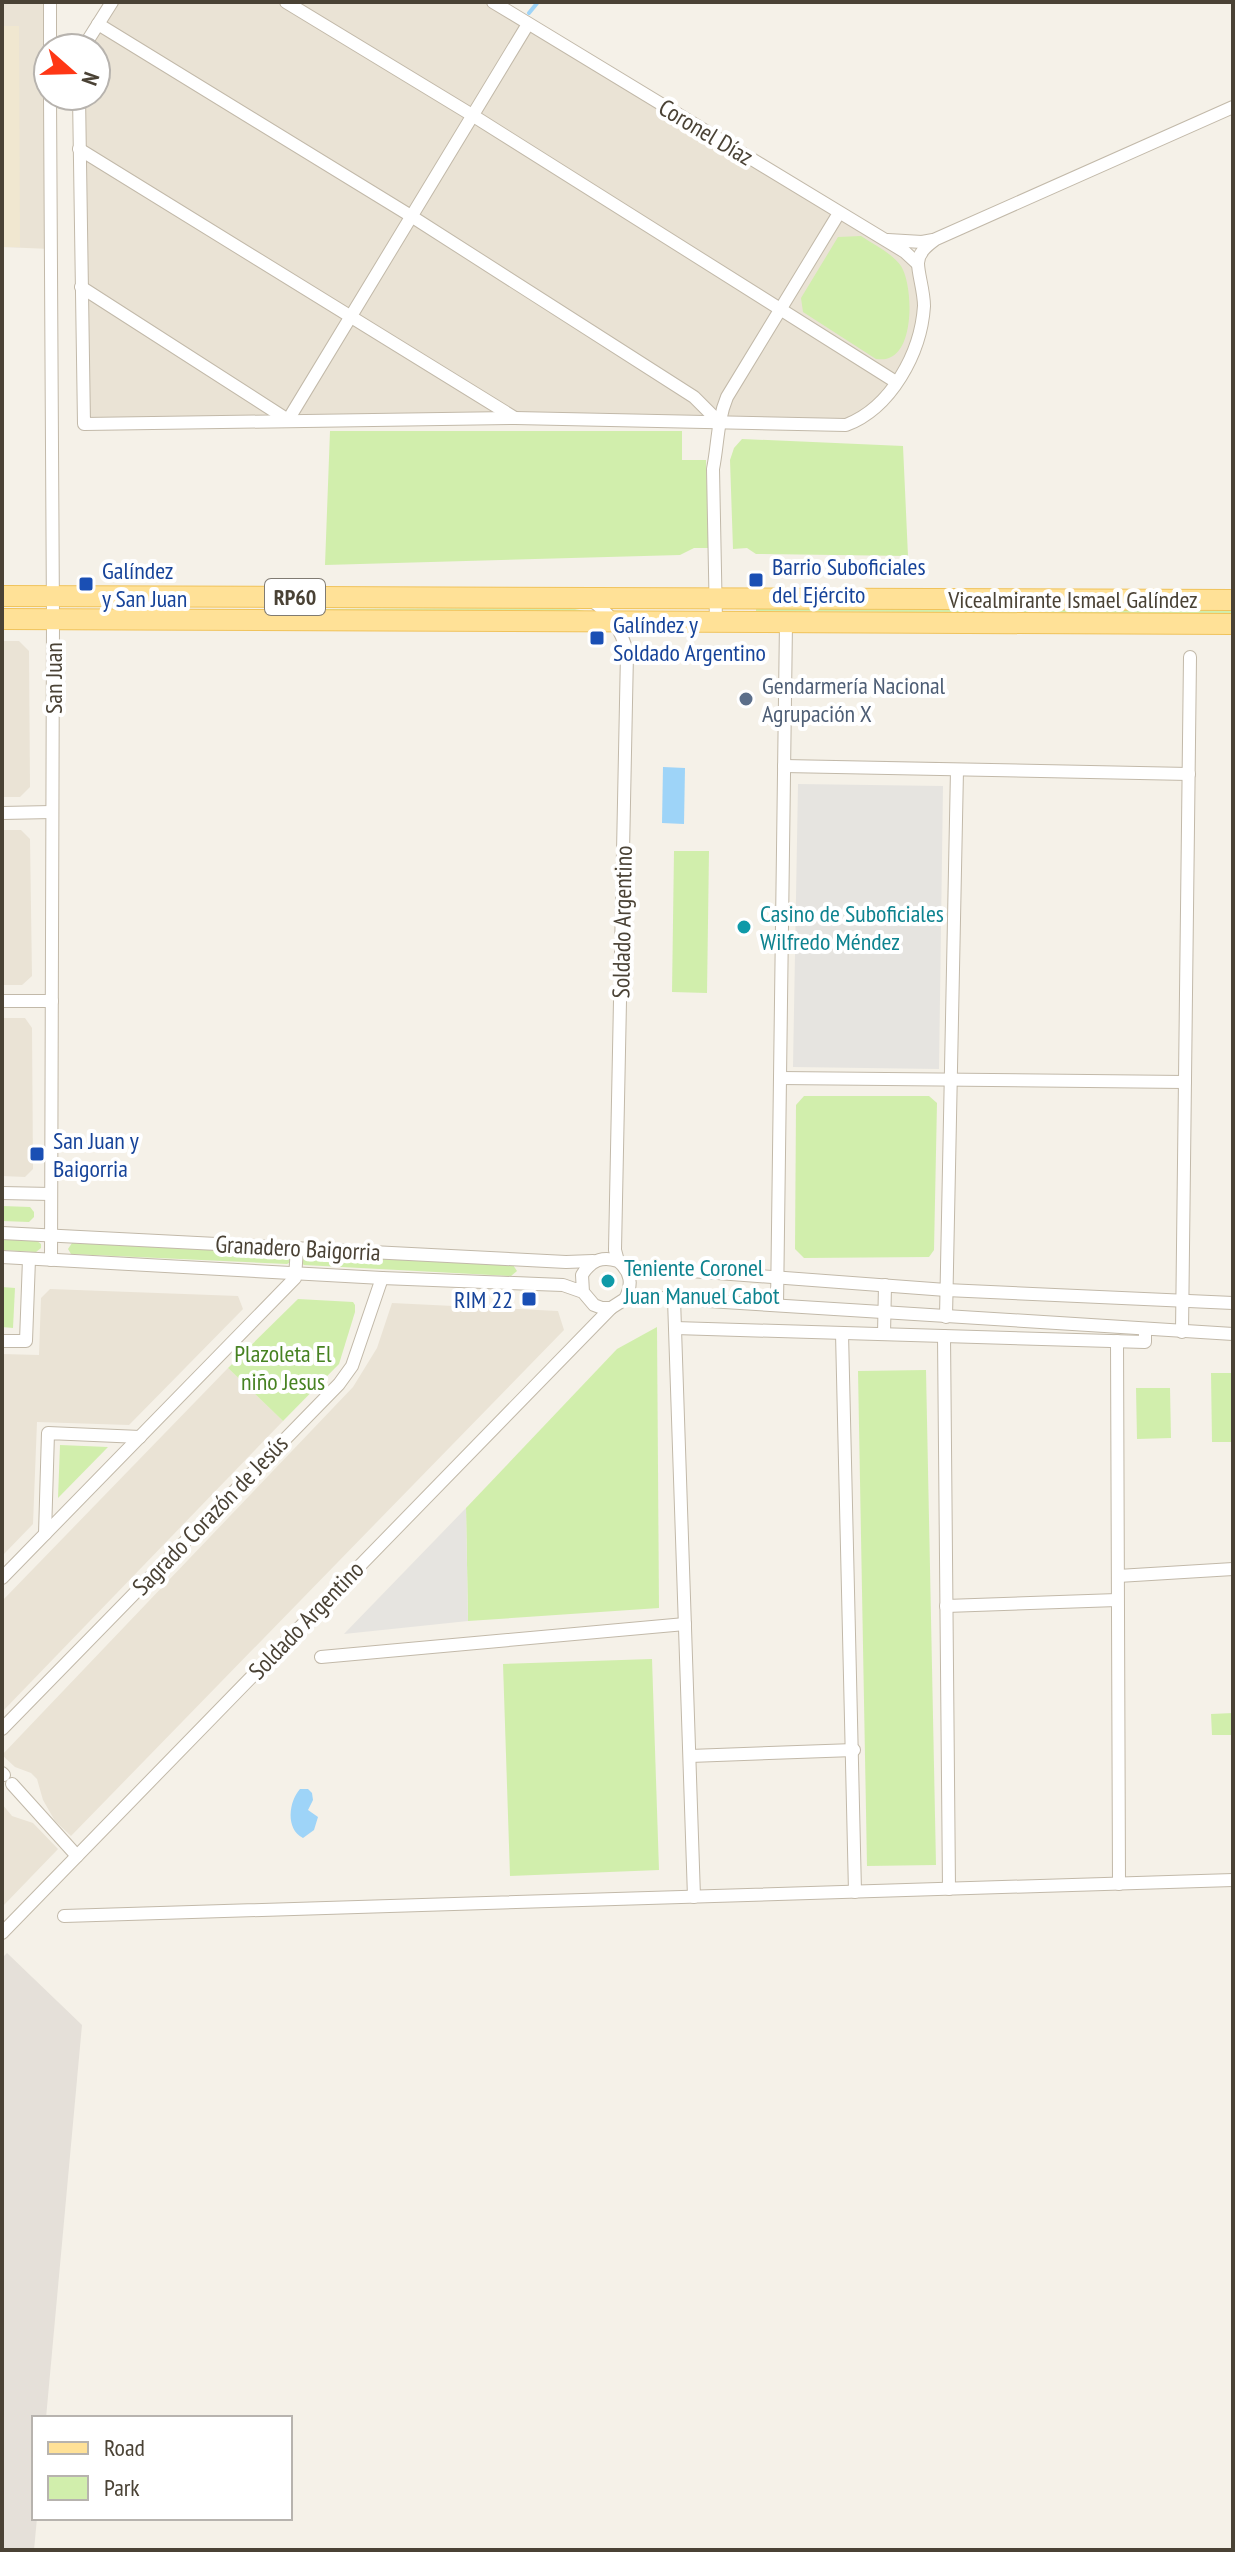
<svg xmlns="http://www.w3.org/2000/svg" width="1235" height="2552" font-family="'PT Sans Narrow',sans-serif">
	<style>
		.residential { fill: #eae3d5 }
		.industrial { fill: #e5e0d9 }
		.education { fill: #f0e7d0 }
		.green { fill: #d1eeac }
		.parking { fill: #e6e4e0 }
		.water { fill: #9ed4f8 }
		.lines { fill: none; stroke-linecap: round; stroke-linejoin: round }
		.stream { stroke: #9ed4f8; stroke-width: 4 }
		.street-casing { stroke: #c2b9a9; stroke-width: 14 }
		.primary-casing { stroke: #f0c35b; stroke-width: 22 }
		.street { stroke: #fff; stroke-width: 12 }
		.primary { stroke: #ffe197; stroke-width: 20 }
		.transit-dot { fill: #1a4fb4; stroke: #fff; stroke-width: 3 }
		.service-dot { fill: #5c6f8a; stroke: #fff; stroke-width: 3 }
		.culture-dot { fill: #0f9aa8; stroke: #fff; stroke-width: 3 }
		.labels { text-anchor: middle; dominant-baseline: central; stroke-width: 8; stroke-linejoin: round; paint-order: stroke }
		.shield { fill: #fff; stroke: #807b72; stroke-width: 2 }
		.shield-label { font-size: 22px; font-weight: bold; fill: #4a4235 }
		.street-label { font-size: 24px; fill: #4a4235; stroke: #fff }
		.transit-label { font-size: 24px; fill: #164399; stroke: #fff; text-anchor: start }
		.service-label { font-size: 24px; fill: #4e5e75; stroke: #fff; text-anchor: start }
		.culture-label { font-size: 24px; fill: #0d838f; stroke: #fff; text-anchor: start }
		.park-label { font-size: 24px; fill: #478222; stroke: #fff }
	</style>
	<rect width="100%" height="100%" fill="#f5f1e8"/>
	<!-- residential -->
	<g class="residential">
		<path d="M2,2H50L48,96L51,249L2,247Z"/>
		<path d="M112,2H493L905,252L924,289L906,368L861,420L84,424L79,96H96V48H83Z"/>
		<path d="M2,641H19L29,651L30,787L20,797H2Z"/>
		<path d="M2,830H21L30,839L32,976L22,985H2Z"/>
		<path d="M2,1018H25L32,1028L33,1169L25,1177L2,1176Z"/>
		<path d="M50,1289L238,1296L243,1309L129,1425L37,1422L33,1524L2,1556V1354L39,1355L41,1298Z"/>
		<path d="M392,1303L558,1311L564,1330L71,1836L55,1821L43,1800L37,1779L31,1773L15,1767L2,1755L353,1387L377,1348Z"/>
		<path d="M228,1368L283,1421L2,1712V1601Z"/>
		<path d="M2,1804L12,1816L33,1823L58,1849L2,1907Z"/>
	</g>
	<!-- industrial -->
	<path class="industrial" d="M7,1953L82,2025L46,2418H34V2518H37L34,2550H2V1958Z"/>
	<!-- education -->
	<path class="education" d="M2,26H19L20,247H2Z"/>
	<!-- green -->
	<g class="green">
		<path d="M861,236C874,245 892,253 901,266C913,285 915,349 889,358C885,360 880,359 876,359L803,312L801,298L838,237Z"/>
		<path d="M330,431H682V460H706L709,548H694L680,555L325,565Z"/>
		<path d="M742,439L903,446L908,556L756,554L747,548L733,549L730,460L734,448Z"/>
		<path d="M756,606L1233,608V614L756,611Z"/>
		<path d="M570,608L594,613L89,610Z"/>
		<path d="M674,851H709L707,993L672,992Z"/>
		<path d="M804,1096H929L937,1103L934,1250L929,1257L804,1258L795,1249L796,1105Z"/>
		<path d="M2,1206L30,1207L34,1212V1217L29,1222L2,1221Z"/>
		<path d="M2,1239L37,1241L41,1244V1248L36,1252L2,1250Z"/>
		<path d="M72,1243L288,1254L292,1256L291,1262L287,1264L71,1254L68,1249Z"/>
		<path d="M305,1255L513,1265L517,1271L511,1276L304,1265L301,1263V1257Z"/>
		<path d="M2,1287L15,1288L13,1328L2,1327Z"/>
		<path d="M298,1299L353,1302L355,1305V1312L339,1364L283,1421L228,1368Z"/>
		<path d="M657,1327L659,1608L468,1621L466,1508L617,1349Z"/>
		<path d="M926,1370L936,1865L867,1866L858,1371Z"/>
		<path d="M1211,1373H1233V1442H1212Z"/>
		<path d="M1136,1388H1170L1171,1438L1137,1439Z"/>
		<path d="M60,1445L108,1447L58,1498Z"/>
		<path d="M652,1659L659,1870L510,1876L503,1664Z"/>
		<path d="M1233,1713V1735H1212L1211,1714Z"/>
	</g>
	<!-- parking -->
	<g class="parking">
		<path d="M798,784L943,786L939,1069L793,1067Z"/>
		<path d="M466,1508L468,1621L344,1634Z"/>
	</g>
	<!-- water -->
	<g class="water">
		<path d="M663,767L685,768L684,824L662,823Z"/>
		<path d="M300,1789H308L312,1793L313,1800L308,1810L318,1817L314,1830L303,1838C285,1829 289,1801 300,1789Z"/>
	</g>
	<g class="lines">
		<!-- stream -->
		<path class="stream" d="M529,13L538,2"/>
		<defs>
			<g id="street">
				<path d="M50,2V48"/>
				<path d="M286,2L472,115L896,382"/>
				<path d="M493,2L905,252L918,264"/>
				<path d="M98,24L411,216L694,397L718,421"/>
				<path d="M83,48L112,2"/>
				<path d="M50,96L53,620L51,1260"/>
				<path d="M79,96L84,424L515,418L846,425C891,408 921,353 924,306C924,291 918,274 918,263C919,251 928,245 936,239L1233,107"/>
				<path d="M79,149L515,418"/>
				<path d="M888,240L922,242L933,240"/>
				<path d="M81,287L288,420L528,24"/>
				<path d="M589,599C610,612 622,630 627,653L615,1250L618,1261"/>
				<path d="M716,622L713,469C718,444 717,421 727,397L839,213"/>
				<path d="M784,766L1189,774"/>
				<path d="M2,813L52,812"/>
				<path d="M2,1001H52"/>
				<path d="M780,1078L1185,1082"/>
				<path d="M2,1193L51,1194"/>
				<path d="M2,1233L566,1262L593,1261"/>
				<path d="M2,1257L382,1278L563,1285L583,1292L594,1305L602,1308H611L625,1299C633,1284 631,1272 618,1261C602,1256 591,1260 582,1275L583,1292"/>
				<path d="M624,1266L946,1290L1233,1303"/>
				<path d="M625,1299L644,1297L1233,1334"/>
				<path d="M674,1299L694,1897"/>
				<path d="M777,1305L786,622"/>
				<path d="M946,1317L957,770"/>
				<path d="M675,1328L1145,1342V1330"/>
				<path d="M1182,1332L1190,657"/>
				<path d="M842,1333L855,1892"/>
				<path d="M884,1334L885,1285"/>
				<path d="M944,1336L949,1889"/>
				<path d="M2,1341H26L29,1259"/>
				<path d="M1117,1341L1119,1884"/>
				<path d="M45,1534L48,1433L140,1437"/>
				<path d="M1118,1576L1233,1569"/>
				<path d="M2,1578L295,1278L297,1248"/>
				<path d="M946,1606L1117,1600"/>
				<path d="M321,1657L685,1624"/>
				<path d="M2,1729L339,1384L352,1366L382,1278"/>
				<path d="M690,1756L854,1750"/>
				<path d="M2,1773L4,1775"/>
				<path d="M12,1784L77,1856"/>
				<path d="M64,1916L1233,1880"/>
				<path d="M2,1933L611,1308"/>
			</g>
			<g id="primary">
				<path d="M2,596L1233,600"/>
				<path d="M2,619L1233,624"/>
			</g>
		</defs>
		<!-- street casing -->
		<use href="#street" class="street-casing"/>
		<!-- primary casing -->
		<use href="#primary" class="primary-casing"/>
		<!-- street -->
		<use href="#street" class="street"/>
		<!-- primary -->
		<use href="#primary" class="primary"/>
	</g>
	<!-- markers -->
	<g class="transit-dot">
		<rect x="748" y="572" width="16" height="16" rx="4"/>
		<rect x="78" y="576" width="16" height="16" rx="4"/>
		<rect x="589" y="630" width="16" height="16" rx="4"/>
		<rect x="29" y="1146" width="16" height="16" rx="4"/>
		<rect x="521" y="1291" width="16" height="16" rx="4"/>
	</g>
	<circle class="service-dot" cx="746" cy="699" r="8"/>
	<g class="culture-dot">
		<circle cx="744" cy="927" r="8"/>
		<circle cx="608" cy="1281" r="8"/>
	</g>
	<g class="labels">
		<!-- shield labels -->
		<rect class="shield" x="265" y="579" width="60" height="36" rx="6"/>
		<g class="shield-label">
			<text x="295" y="597">RP60</text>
		</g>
		<!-- street labels -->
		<g class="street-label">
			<text transform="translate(706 132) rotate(31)">Coronel Díaz</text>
			<text x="1073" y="599">Vicealmirante Ismael Galíndez</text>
			<text transform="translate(53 678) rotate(-90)">San Juan</text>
			<text transform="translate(622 922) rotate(-89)">Soldado Argentino</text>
			<text transform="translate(298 1248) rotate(3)">Granadero Baigorria</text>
			<text transform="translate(210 1515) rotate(-46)">Sagrado Corazón de Jesús</text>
			<text transform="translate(306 1620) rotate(-46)">Soldado Argentino</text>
		</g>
		<!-- transit labels -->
		<g class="transit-label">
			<text x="772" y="566">Barrio Suboficiales<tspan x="772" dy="28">del Ejército</tspan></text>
			<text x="102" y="570">Galíndez<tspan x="102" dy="28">y San Juan</tspan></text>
			<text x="613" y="624">Galíndez y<tspan x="613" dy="28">Soldado Argentino</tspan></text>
			<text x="53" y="1140">San Juan y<tspan x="53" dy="28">Baigorria</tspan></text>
			<text x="513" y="1299" text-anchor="end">RIM 22</text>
		</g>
		<!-- service labels -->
		<g class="service-label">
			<text x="762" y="685">Gendarmería Nacional<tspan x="762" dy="28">Agrupación X</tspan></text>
		</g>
		<!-- culture labels -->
		<g class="culture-label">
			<text x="760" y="913">Casino de Suboficiales<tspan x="760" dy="28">Wilfredo Méndez</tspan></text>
			<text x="624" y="1267">Teniente Coronel<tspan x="624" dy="28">Juan Manuel Cabot</tspan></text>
		</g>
		<!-- park labels -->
		<g class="park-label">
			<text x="283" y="1353">Plazoleta El<tspan x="283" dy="28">niño Jesus</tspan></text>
		</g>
	</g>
	<!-- border -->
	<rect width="1235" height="2552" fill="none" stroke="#4a4235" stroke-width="8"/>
	<!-- legend -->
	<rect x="32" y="2416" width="260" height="104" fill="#ffffff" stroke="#b7b3ae" stroke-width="2"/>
	<rect x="48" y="2442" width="40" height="12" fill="#ffe197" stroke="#b7b3ae" stroke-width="2"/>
	<text x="104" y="2456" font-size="24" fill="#4a4235">Road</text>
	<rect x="48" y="2476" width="40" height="24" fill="#d1eeac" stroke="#b7b3ae" stroke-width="2"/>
	<text x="104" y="2496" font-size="24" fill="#4a4235">Park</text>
	<!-- north arrow -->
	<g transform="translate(72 72) rotate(110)"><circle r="38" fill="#ffffff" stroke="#b7b3ae" stroke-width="2"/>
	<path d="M0-6L14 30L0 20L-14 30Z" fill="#ff3715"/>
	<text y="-12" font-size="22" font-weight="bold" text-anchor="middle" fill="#4a4235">N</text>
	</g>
</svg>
